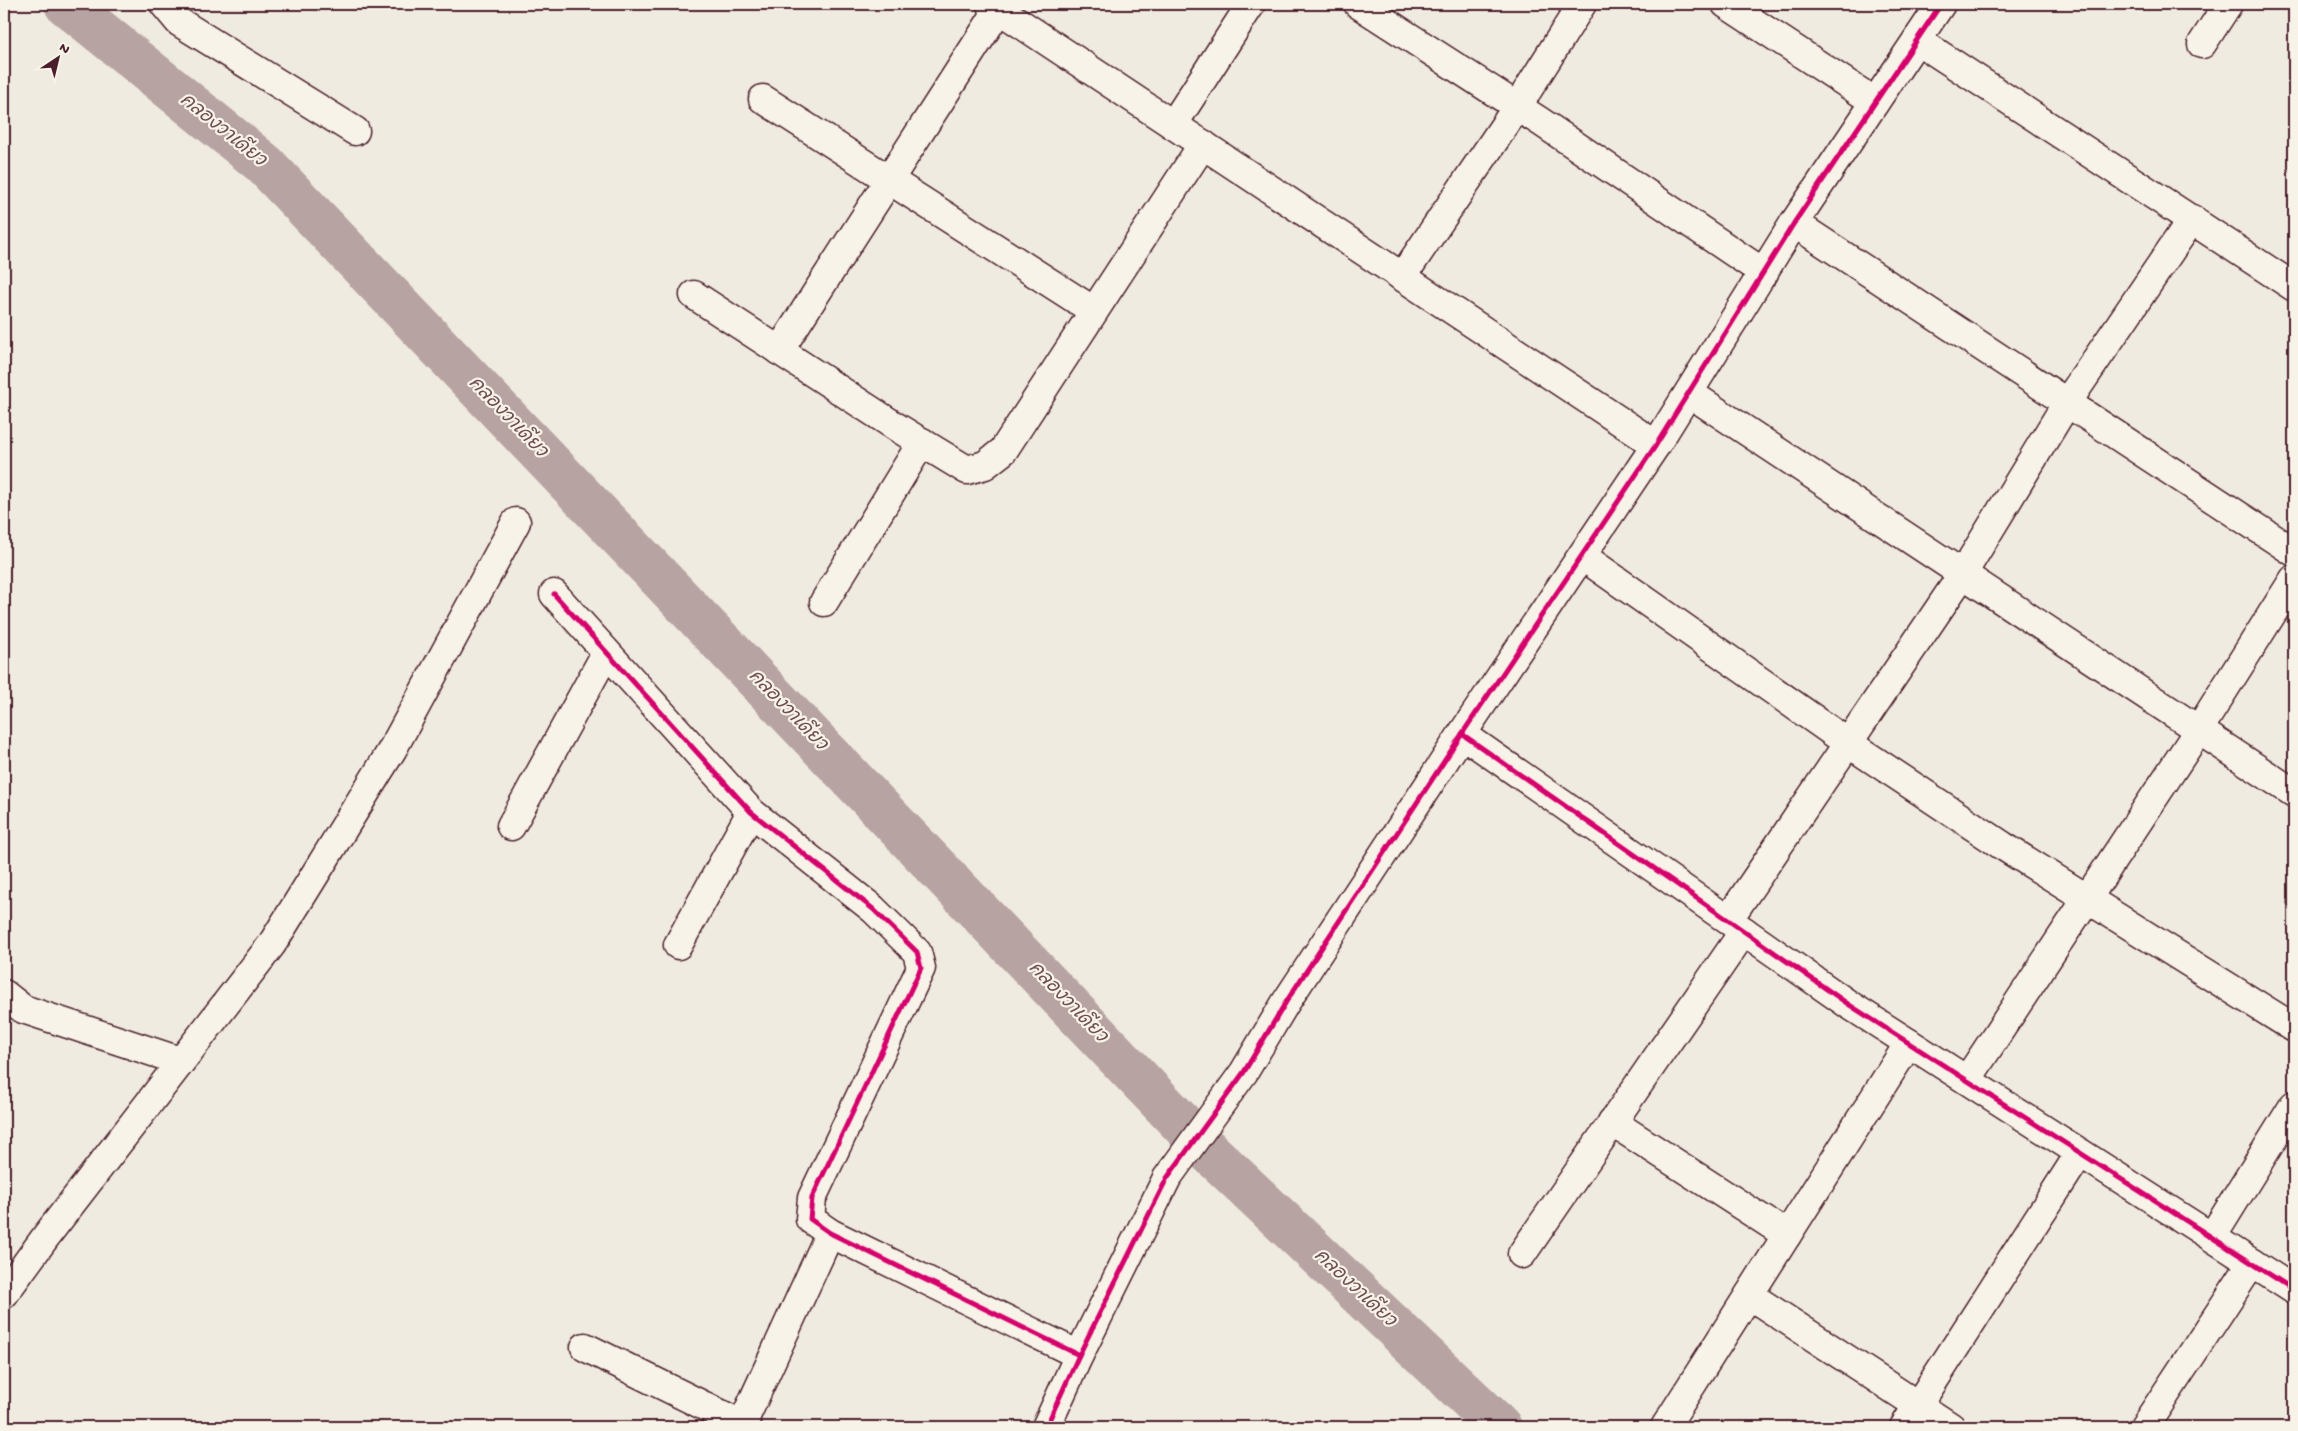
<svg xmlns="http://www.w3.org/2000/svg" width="2298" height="1431" font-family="'Gochi Hand','Playpen Sans Thai',sans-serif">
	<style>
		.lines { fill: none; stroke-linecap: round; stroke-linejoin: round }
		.canal { stroke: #b7a4a2; stroke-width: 44 }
		.minor-casing { stroke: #4a1f2b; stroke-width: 31 }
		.minor { stroke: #f7f3e8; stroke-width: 28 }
		.cycleway-casing { stroke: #f7f3e8; stroke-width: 8 }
		.cycleway { stroke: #d6006c; stroke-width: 5 }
		.labels { text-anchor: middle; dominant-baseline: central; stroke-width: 4.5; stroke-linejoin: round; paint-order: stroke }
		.water-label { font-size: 19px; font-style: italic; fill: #704e55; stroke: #f7f3e8 }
	</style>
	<rect width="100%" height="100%" fill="#f0ebe0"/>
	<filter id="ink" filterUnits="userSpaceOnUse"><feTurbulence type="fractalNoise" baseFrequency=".02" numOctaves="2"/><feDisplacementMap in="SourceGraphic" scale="10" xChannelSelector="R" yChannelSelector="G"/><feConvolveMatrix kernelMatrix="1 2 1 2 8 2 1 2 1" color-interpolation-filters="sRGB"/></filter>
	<g filter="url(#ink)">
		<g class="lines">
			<!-- canal -->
			<path class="canal" d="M66,4L264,164L1203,1146L1500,1427"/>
			<defs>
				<g id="minor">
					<path d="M164,4L179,22L355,131"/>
					<path d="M991,4L1656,445"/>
					<path d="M1358,4L1541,122L1764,273"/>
					<path d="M1726,4L1875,102"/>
					<path d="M1917,40L2294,287"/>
					<path d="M2202,44L2228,4"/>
					<path d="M763,99L1094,311"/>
					<path d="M1173,125L1251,4"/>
					<path d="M1794,223L2294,552"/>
					<path d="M1402,277L1517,107L1582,4"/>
					<path d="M694,295L898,428L967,470L985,465L1003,451L1203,144"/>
					<path d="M779,351L999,9"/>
					<path d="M1689,393L2294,793"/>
					<path d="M1582,556L1848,743L2003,846L2294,1028"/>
					<path d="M554,594L751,812L873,909L917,952L921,968L812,1198L810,1219L830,1233L1079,1355"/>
					<path d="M824,602L922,442"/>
					<path d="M1462,734L1848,1004L2294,1290"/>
					<path d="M511,826L606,653"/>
					<path d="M1728,920L1962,575L2068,401L2192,219"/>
					<path d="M678,945L751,812"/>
					<path d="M4,994L23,1009L180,1061"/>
					<path d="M1967,1080L2198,731L2294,579"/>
					<path d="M1612,1122L1787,1235"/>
					<path d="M2212,1237L2294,1105"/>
					<path d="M1522,1254L1744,931"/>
					<path d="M4,1294L47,1235L272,944L392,750L516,522"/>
					<path d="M1749,1295L1951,1427"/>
					<path d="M585,1347L747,1427"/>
					<path d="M741,1427L830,1233"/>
					<path d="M1046,1427L1079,1355L1167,1178L1244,1072L1286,1002L1462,734L1656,445L1794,223L1941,4"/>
					<path d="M1665,1427L1909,1043"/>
					<path d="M1904,1427L2080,1153"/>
					<path d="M2144,1427L2252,1263"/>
				</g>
			</defs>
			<!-- minor casing -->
			<use href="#minor" class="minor-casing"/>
			<!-- minor -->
			<use href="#minor" class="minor"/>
			<defs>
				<g id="cycleway">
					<path d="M554,594L751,812L873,909L917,952L921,968L812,1198L810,1219L830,1233L1079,1355"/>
					<path d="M1462,734L1848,1004L2294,1290"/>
					<path d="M1046,1427L1079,1355L1167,1178L1244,1072L1286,1002L1462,734L1656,445L1794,223L1941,4"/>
				</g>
			</defs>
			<!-- cycleway casing -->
			<use href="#cycleway" class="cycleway-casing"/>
			<!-- cycleway -->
			<use href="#cycleway" class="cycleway"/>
		</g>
	</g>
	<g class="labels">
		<!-- water labels -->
		<g class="water-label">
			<text transform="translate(222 131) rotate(39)">คลองวาเดียว</text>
			<text transform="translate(507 418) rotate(46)">คลองวาเดียว</text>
			<text transform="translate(787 711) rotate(46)">คลองวาเดียว</text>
			<text transform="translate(1067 1003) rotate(46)">คลองวาเดียว</text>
			<text transform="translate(1354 1289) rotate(43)">คลองวาเดียว</text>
		</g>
	</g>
	<!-- margin -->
	<rect width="2298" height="1431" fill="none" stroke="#f7f3e8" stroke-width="20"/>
	<rect x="10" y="10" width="2278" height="1411" fill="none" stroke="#4a1f2b" stroke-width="2" filter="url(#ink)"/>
	<!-- north arrow -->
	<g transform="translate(58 58) rotate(35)" stroke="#f7f3e8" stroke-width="4" paint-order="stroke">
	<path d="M0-4L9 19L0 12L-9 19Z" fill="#4a1f2b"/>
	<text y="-8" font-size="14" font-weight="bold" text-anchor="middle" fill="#4a1f2b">N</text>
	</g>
</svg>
